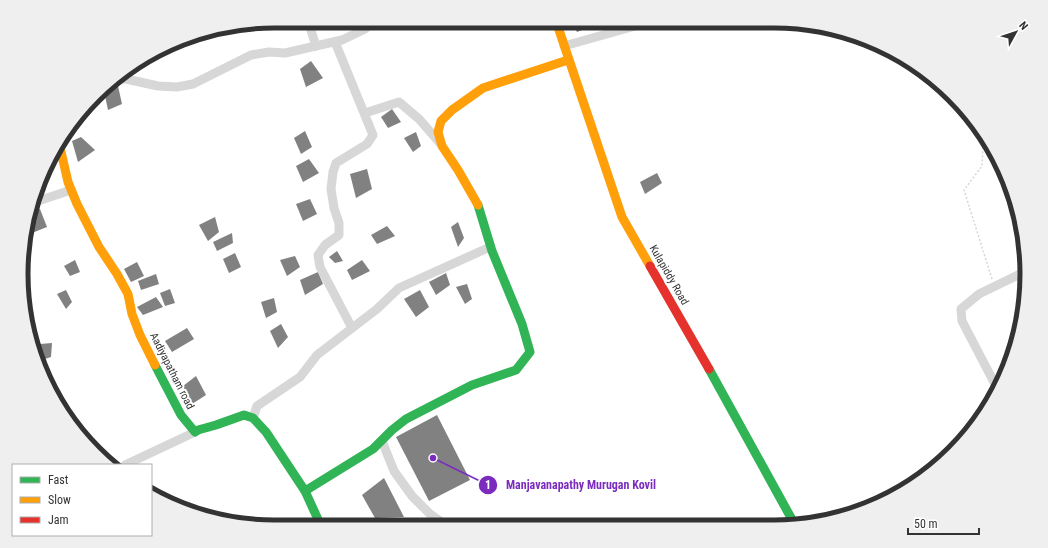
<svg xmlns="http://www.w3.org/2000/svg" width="1048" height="548" font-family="'Roboto Condensed',sans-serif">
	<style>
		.building { fill: #818181 }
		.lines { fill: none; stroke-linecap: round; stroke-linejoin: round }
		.path { stroke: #d6d6d6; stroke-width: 1.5; stroke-dasharray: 2 2; stroke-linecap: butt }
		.street { stroke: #d7d7d7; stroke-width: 9 }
		.fast { stroke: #30b455; stroke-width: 9 }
		.slow { stroke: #ff9f0a; stroke-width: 9 }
		.jam { stroke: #e5322d; stroke-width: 9 }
		.labels { text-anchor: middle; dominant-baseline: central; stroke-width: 4; stroke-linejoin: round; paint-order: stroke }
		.street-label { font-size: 11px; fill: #333; stroke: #fff }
		.rim { fill: none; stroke: #333; stroke-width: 5 }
		.leader { fill: none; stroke: #7b2cbf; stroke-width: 1.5 }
		.callout-dot { fill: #7b2cbf; stroke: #fff; stroke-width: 1.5 }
		.mark-label { font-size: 12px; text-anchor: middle; font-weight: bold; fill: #fff }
		.callout-label { font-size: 12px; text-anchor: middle; font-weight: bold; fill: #7b2cbf; stroke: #fff; stroke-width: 4; stroke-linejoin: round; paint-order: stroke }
	</style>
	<rect width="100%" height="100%" fill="#fff"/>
	<!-- building -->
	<g class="building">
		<path d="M571,21H588L590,27L577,32Z"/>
		<path d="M311,61L323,78L306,87L300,69Z"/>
		<path d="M108,86H118L122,104L108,110L104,91Z"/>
		<path d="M392,109L401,122L388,128L381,117Z"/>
		<path d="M305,131L312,147L301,154L294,138Z"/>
		<path d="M416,132L421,146L413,152L404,138Z"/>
		<path d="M81,137L95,150L78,162L72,141Z"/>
		<path d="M309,159L319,173L303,182L296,166Z"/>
		<path d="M367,169L372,189L356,198L350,174Z"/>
		<path d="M657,173L662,183L645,194L640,182Z"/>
		<path d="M310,199L317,214L303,221L296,204Z"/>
		<path d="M40,209L47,227L32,233L28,224L29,213Z"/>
		<path d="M215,217L219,232L208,241L199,225Z"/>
		<path d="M458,222L464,238L458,247L451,227Z"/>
		<path d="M387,226L395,236L377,244L371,235Z"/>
		<path d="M232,233L233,243L217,251L213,242Z"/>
		<path d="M337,251L343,261L335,263L329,257Z"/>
		<path d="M235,253L241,267L229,273L223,259Z"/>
		<path d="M295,256L300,267L287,276L280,260Z"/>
		<path d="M75,260L80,272L70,276L64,266Z"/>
		<path d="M362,260L370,271L352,280L347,270Z"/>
		<path d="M137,262L144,276L131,282L124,269Z"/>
		<path d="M318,272L323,284L305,295L300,280Z"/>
		<path d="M446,273L450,285L436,295L429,282Z"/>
		<path d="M156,274L159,284L141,290L138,281Z"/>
		<path d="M467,284L472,299L465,304L456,287Z"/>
		<path d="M170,289L175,303L165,306L160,293Z"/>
		<path d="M66,290L72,302L66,309L57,294Z"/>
		<path d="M420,290L429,307L416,317L404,299Z"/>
		<path d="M156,297L163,307L143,315L137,307Z"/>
		<path d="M274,298L277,312L266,318L261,302Z"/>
		<path d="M281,324L288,337L278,348L270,331Z"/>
		<path d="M187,328L194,339L172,352L165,341Z"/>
		<path d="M52,343L51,357L42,360L40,344Z"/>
		<path d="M196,376L206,395L189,406L183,386Z"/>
		<path d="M437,415L470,480L429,501L396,437Z"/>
		<path d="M384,478L404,517L375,518L362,495Z"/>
	</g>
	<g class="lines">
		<!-- path -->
		<path class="path" d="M985,144L983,147L982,166L964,190L992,279"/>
		<!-- street -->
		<g class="street">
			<path d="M308,21L316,46"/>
			<path d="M335,42L373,135L367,144L336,163L333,172L331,189L334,208L339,223V235L325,245L318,255L320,267L352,328"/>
			<path d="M564,46L653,21"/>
			<path d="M114,79H126L158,86L177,87L193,84L251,55L269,52L285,53L342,40L365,29L374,21"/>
			<path d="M365,113L399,102L419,119L440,143"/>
			<path d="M32,203L71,190"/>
			<path d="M998,390L962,321L961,309L979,294L1024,272"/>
			<path d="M253,418L257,406L300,377L317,355L377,309L399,288L490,247"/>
			<path d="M382,441L394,471L412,496L430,514L447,526"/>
			<path d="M125,465L195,432"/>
		</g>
		<!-- fast -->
		<g class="fast">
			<path d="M155,365L181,415L195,432L198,430L216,425L244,415L253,418L266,432L305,491L321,526"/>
			<path d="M709,369L795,525"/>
			<path d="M305,491L373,449L392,430L406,419L472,385L516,370L530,352L522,324L492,251L478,205"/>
		</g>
		<!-- slow -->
		<g class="slow">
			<path d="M556,21L622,217L650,266"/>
			<path d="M59,143L68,182L77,204L99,247L117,274L128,294L132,314L140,335L155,365"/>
			<path d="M478,205L458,170L442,146L438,132L441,121L452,110L483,88L568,60"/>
		</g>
		<!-- jam -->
		<path class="jam" d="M650,266L709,369"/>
	</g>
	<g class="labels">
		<!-- street labels -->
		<g class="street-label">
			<text transform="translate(669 275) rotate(60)">Kulapiddy Road</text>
			<text transform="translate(172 371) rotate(63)">Aadiyapatham road</text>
		</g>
	</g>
	<!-- crop -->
	<path d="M0 0H1048V548H0ZM274 28H774A246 246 0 0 1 1020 274V274A246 246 0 0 1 774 520H274A246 246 0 0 1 28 274V274A246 246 0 0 1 274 28Z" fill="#efefef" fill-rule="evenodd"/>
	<path class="rim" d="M274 28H774A246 246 0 0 1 1020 274V274A246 246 0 0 1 774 520H274A246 246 0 0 1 28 274V274A246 246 0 0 1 274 28Z"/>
	<!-- callouts -->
	<path class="leader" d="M433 458L488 485"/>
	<g class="callout-dot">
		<circle cx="433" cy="458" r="4"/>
		<circle cx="488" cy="485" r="10"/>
	</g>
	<g class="mark-label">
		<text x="488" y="489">1</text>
	</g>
	<g class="callout-label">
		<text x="581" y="489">Manjavanapathy Murugan Kovil</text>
	</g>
	<!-- legend -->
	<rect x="12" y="464" width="140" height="72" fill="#ffffff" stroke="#adadad"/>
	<rect x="20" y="477" width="20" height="6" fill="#30b455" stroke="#adadad"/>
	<text x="48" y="484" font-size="12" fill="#333333">Fast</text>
	<rect x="20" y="497" width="20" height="6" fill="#ff9f0a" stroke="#adadad"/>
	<text x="48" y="504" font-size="12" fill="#333333">Slow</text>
	<rect x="20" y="517" width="20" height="6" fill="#e5322d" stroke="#adadad"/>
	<text x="48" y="524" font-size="12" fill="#333333">Jam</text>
	<!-- north arrow -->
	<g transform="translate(1016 32) rotate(50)" stroke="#ffffff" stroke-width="3" paint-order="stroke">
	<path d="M0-3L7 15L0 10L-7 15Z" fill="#333333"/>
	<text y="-6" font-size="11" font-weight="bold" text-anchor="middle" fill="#333333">N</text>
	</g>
	<!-- scale -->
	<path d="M908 528v6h71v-6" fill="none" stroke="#333333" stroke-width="2"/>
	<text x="914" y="528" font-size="12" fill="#333333" stroke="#ffffff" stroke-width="3" paint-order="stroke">50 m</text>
</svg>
